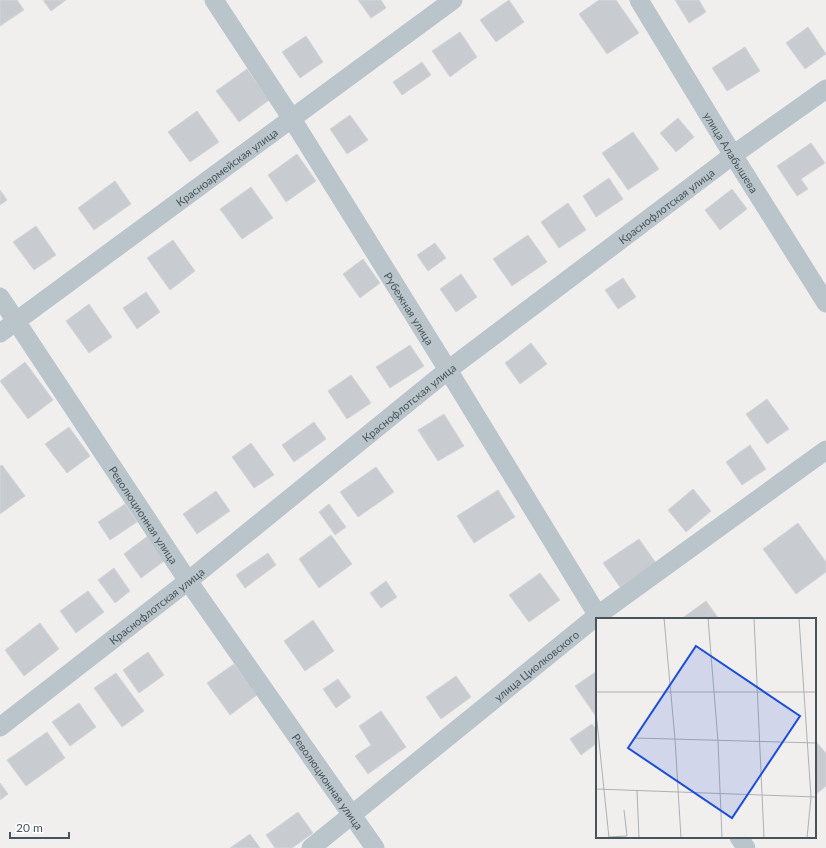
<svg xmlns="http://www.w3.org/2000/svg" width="826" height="848" font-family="Lato,sans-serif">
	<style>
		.building { fill: #c8ccd1; stroke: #d2d5da }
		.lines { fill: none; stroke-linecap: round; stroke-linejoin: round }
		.street { stroke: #bac4cb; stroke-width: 19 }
		.labels { text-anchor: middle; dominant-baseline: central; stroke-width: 3; stroke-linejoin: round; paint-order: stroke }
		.street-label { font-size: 11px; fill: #47545b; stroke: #fff }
		.inset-road { fill: none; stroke: #adb0b3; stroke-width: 1 }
		.view { fill: #1d4ed8; fill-opacity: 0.15; stroke: #1d4ed8; stroke-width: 2 }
		.inset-edge { fill: none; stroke: #47545b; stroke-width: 2 }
	</style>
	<rect width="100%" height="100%" fill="#f1eeee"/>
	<!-- building -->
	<g class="building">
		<path d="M0,0H17L24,10L0,26Z"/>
		<path d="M43,0H66L51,11Z"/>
		<path d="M358,0H381L386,8L371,18Z"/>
		<path d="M509,0L524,22L496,42L480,20Z"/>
		<path d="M599,0H616L639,33L607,54L579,14Z"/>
		<path d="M675,0H699L706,12L689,23Z"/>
		<path d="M808,27L826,54L805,69L786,43Z"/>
		<path d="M460,32L477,57L450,77L432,51Z"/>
		<path d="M306,36L323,62L300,78L282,52Z"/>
		<path d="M745,47L760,71L727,91L712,68Z"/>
		<path d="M422,62L431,75L402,95L393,82Z"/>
		<path d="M247,69L269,100L239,122L216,91Z"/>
		<path d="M197,111L219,142L190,162L168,132Z"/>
		<path d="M350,115L368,140L347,154L330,129Z"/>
		<path d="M678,118L694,137L676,152L660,133Z"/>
		<path d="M633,132L659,169L628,190L602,153Z"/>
		<path d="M811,143L825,163L801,179L808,189L797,196L777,166Z"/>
		<path d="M297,154L316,181L286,202L268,175Z"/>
		<path d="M609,178L623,199L596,217L583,196Z"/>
		<path d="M115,181L131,204L94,230L78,208Z"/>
		<path d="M251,187L273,218L242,239L220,209Z"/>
		<path d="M732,189L747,209L720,230L705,210Z"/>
		<path d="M0,190L7,200L0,205Z"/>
		<path d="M568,203L586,230L559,248L541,222Z"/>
		<path d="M36,226L56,255L34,270L13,242Z"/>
		<path d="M528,235L547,262L512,286L493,259Z"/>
		<path d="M173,240L195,271L170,290L147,258Z"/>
		<path d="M435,243L446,258L428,271L417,255Z"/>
		<path d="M363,259L380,283L360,298L343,274Z"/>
		<path d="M461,274L477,297L456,312L440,289Z"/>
		<path d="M623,278L636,297L618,309L605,290Z"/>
		<path d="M146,292L160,312L137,329L123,308Z"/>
		<path d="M89,304L112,337L89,353L66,321Z"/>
		<path d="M531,343L547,364L520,384L505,363Z"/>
		<path d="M410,345L424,366L390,388L376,367Z"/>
		<path d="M25,362L53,400L28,419L0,381Z"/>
		<path d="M351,375L371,403L347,419L328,391Z"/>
		<path d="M767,399L789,429L767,444L746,414Z"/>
		<path d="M444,414L464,446L438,461L418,430Z"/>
		<path d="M314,422L326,439L294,462L282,445Z"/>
		<path d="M69,427L90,456L67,473L45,444Z"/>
		<path d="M251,443L274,475L254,488L232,457Z"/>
		<path d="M750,445L766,469L742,485L726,462Z"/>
		<path d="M2,465L25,496L0,514V466Z"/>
		<path d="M376,467L394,492L358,517L340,492Z"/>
		<path d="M693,489L711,511L686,532L668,510Z"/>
		<path d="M498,490L515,517L474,543L457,516Z"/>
		<path d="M216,491L230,511L197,534L183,514Z"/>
		<path d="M125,504L137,522L110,540L98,522Z"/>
		<path d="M329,504L346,527L335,535L319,512Z"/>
		<path d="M798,523L826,562V572L796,594L763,549Z"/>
		<path d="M149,535L167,559L141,578L124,554Z"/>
		<path d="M331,535L352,564L319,588L299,559Z"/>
		<path d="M639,539L656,563L620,587L603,563Z"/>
		<path d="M268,553L276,565L245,588L236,575Z"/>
		<path d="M114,568L130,591L115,603L98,580Z"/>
		<path d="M540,573L560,600L529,622L509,595Z"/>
		<path d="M386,581L397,597L381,608L370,593Z"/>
		<path d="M88,591L104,612L76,633L60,611Z"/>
		<path d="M706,601L719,619H681Z"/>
		<path d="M313,620L334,651L305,671L284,641Z"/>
		<path d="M40,623L59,649L24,676L5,650Z"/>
		<path d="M148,652L164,675L139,693L123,670Z"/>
		<path d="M234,664L257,695L230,715L207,683Z"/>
		<path d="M597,671V713L595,715L575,686Z"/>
		<path d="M116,673L144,711L122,727L94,688Z"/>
		<path d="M456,676L471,697L441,719L426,697Z"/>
		<path d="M338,679L351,697L336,708L323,689Z"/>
		<path d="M79,703L96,727L70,746L52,722Z"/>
		<path d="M381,711L406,747L368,774L355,756L371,745L359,726Z"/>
		<path d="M592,724L597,731V743L581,755L570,739Z"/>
		<path d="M47,732L65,758L26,786L7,760Z"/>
		<path d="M817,743L826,753V786L815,795V745Z"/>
		<path d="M0,783L8,794L0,800Z"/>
		<path d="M298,812L313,833L292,848H275L266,835Z"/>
		<path d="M250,834L260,848H230Z"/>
	</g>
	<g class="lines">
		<!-- street -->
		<g class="street">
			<path id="s1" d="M214,0L292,119L448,370L600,619"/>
			<path id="s2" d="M639,0L733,155L826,303"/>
			<path id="s3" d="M0,297L188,581L375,848"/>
			<path id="s4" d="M0,333L453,0"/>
			<path id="s5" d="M0,727L188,581L448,370L733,155L826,89"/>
			<path d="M739,837L746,848"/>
			<path id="s6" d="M311,848L598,615L826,450"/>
		</g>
	</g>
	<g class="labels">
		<!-- street labels -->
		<g class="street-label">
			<text stroke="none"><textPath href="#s2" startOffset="178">улица Алабышева</textPath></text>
			<text stroke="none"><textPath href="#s4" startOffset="281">Красноармейская улица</textPath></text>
			<text stroke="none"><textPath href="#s5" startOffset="846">Краснофлотская улица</textPath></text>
			<text stroke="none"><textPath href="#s1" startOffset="365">Рубежная улица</textPath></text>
			<text stroke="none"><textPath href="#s5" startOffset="522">Краснофлотская улица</textPath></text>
			<text stroke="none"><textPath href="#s3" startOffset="261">Революционная улица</textPath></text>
			<text stroke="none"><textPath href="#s5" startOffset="198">Краснофлотская улица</textPath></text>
			<text stroke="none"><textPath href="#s6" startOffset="290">улица Циолковского</textPath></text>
			<text stroke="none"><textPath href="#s3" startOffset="585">Революционная улица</textPath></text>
		</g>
	</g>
	<!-- overview -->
	<g transform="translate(596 618)">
		<rect width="220" height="220" fill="#f1eeee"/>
		<path class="inset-road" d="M68,0L79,121L85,220M112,0L122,123L126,220M158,0L168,220M203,0L215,179L211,220M0,74H220M0,94L13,220M39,120L220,125M0,171L220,179M41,173L43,220M13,219L31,218L28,192"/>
		<path class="view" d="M100,28L204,98L136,200L32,130Z"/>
		<rect width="220" height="220" class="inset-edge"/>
	</g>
	<!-- scale -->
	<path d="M10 832v6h59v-6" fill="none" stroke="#47545b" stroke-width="2"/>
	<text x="16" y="832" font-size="12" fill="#47545b" stroke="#ffffff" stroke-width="3" paint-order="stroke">20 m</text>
</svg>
